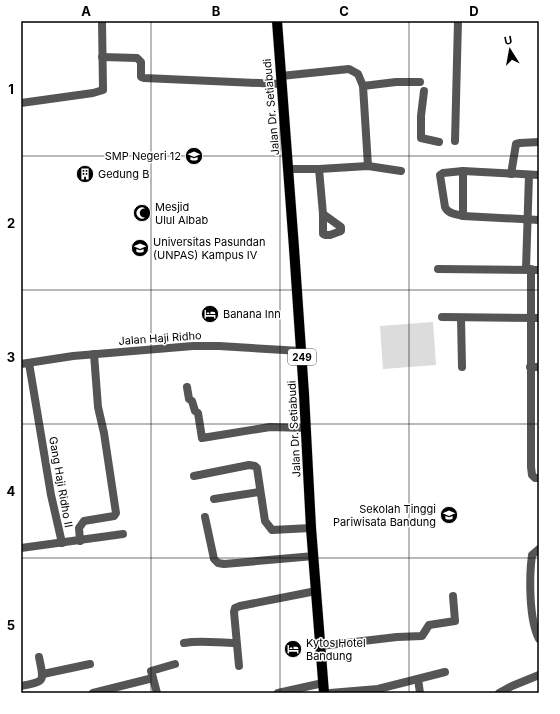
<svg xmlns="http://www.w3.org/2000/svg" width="560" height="714" font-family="Inter,sans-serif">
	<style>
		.grass { fill: #dcdcdc }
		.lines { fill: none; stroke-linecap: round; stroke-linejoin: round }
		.primary-casing { stroke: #dbdbdb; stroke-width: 11 }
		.minor { stroke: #555; stroke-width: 8 }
		.primary { stroke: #000; stroke-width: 10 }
		.grid { fill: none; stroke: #000; stroke-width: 1; stroke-opacity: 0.55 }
		.labels { text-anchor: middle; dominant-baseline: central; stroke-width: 3; stroke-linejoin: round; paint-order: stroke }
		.shield { fill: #fff; stroke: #4c4c4c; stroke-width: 1 }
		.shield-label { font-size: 10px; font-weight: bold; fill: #000 }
		.street-label { font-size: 11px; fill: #000; stroke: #fff }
		.poi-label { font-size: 11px; fill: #000; stroke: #fff; text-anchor: start }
		.neatline { fill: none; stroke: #000; stroke-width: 1.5 }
		.grid-label { font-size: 13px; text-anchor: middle; font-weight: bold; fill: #000 }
	</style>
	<rect width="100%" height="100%" fill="#fff"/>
	<!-- grass -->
	<path class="grass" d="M433,322L436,365L383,369L380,326Z"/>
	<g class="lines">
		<defs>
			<path id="primary" d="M277,21L294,248L304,394L311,528L324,693"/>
		</defs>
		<!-- primary casing -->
		<use href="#primary" class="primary-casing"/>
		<!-- minor -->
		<g class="minor">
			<path d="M102,57L137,58L141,62V77L144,78L281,84"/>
			<path d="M281,76L349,69L358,74L363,86L368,166"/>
			<path d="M363,86L396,82H420"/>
			<path d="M424,91L421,116V138L439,142"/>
			<path d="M21,103L93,93L103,90L102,21"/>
			<path d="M455,141L458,21"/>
			<path d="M289,169H319L368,166L401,171"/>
			<path d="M319,169L323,214V234L325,235H330L341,231V227L323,214"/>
			<path d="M511,174L516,144L520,143L539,142"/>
			<path d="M539,175L463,171L443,173L440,175L445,207C448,214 456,214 463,216L539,220"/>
			<path d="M463,216V171"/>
			<path d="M438,269L539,270"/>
			<path d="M526,269L529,175"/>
			<path d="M531,269V467L532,475L535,478H539"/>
			<path d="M442,317L539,318"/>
			<path d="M461,318L462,367"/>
			<path d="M29,363L51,495L62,543"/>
			<path d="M21,364L73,356L193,346H219L301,351"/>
			<path d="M530,367H539"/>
			<path d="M187,387L189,399L192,401L195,411L198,413L202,438L270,427L306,428"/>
			<path d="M194,476L249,465L255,466L257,468L265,521L272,530L311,528"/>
			<path d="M214,499L259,492"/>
			<path d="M205,517L214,559L218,563L224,564L314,556"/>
			<path d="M80,541L79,528L84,521L114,516L116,513L104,433L98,407L94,354"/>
			<path d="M21,548L123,534"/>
			<path d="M539,549L532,555C529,577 529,620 539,639"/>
			<path d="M184,643C201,640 218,643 236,643"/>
			<path d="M320,646L397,637L422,636L429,625L455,621L453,596"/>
			<path d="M239,666L234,612L235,608L240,606L316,591"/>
			<path d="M43,674L90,664"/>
			<path d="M153,678L151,671L175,664"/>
			<path d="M418,679L420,693"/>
			<path d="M21,686C46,681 44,682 39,657"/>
			<path d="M93,693L153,678L157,693"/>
			<path d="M278,693L323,683"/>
			<path d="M330,693L378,689L445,672"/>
			<path d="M499,693L512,686L539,675"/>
		</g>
		<!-- primary -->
		<use href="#primary" class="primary"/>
	</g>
	<!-- grid -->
	<path class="grid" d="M151,21V693M280,21V693M409,21V693M21,156H539M21,290H539M21,424H539M21,558H539"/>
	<!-- icons -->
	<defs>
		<symbol id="school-disc" viewBox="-11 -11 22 22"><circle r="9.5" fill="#000" stroke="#fff"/><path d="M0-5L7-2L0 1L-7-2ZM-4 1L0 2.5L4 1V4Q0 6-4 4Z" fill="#fff"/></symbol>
		<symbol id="building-disc" viewBox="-11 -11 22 22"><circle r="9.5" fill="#000" stroke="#fff"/><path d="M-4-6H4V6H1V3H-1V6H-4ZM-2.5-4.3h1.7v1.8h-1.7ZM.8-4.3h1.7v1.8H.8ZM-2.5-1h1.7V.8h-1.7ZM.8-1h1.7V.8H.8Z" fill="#fff"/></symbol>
		<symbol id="mosque-disc" viewBox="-11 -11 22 22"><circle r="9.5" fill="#000" stroke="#fff"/><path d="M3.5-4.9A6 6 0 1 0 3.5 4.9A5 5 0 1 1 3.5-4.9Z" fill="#fff"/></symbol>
		<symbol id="university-disc" viewBox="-11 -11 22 22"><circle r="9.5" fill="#000" stroke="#fff"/><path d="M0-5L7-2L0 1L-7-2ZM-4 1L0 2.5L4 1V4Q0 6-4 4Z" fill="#fff"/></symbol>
		<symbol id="hotel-disc" viewBox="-11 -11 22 22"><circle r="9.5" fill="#000" stroke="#fff"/><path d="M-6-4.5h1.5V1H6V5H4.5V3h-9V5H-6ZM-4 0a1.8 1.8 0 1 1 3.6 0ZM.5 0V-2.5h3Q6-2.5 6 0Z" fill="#fff"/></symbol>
	</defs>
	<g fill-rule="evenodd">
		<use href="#school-disc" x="184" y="146" width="20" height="20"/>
		<use href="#building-disc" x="75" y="164" width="20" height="20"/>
		<use href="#mosque-disc" x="132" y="203" width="20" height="20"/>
		<use href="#university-disc" x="130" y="238" width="20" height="20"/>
		<use href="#hotel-disc" x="200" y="304" width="20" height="20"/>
		<use href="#university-disc" x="439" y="505" width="20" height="20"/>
		<use href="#hotel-disc" x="283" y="639" width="20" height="20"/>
	</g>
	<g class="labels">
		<!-- shield labels -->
		<rect class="shield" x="288" y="349" width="28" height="16" rx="3"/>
		<g class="shield-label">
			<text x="302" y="357">249</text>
		</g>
		<!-- street labels -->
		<g class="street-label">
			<text transform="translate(271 107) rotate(-95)">Jalan Dr. Setiabudi</text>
			<text transform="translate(160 338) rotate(-4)">Jalan Haji Ridho</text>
			<text transform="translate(294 429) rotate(-93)">Jalan Dr. Setiabudi</text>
			<text transform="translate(61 482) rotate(80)">Gang Haji Ridho II</text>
		</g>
		<!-- poi labels -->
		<g class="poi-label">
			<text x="181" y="156" text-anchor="end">SMP Negeri 12</text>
			<text x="98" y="174">Gedung B</text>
			<text x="155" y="207">Mesjid<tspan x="155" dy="13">Ulul Albab</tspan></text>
			<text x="153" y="242">Universitas Pasundan<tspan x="153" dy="13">(UNPAS) Kampus IV</tspan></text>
			<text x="223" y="314">Banana Inn</text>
			<text x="436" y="509" text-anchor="end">Sekolah Tinggi<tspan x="436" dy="13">Pariwisata Bandung</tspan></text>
			<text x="306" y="643">Kytos Hotel<tspan x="306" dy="13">Bandung</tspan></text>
		</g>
	</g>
	<!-- border -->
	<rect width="560" height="714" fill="none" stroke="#ffffff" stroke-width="44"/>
	<!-- north arrow -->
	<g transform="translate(510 50) rotate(349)" stroke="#ffffff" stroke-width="3" paint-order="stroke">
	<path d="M0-3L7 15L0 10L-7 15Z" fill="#000000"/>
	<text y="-6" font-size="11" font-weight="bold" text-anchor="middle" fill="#000000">U</text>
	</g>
	<rect x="22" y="22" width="516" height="670" class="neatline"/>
	<g class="grid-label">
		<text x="86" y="16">A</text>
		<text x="216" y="16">B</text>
		<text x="344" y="16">C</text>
		<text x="474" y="16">D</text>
		<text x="11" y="94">1</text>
		<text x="11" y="228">2</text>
		<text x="11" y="362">3</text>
		<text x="11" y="496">4</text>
		<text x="11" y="630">5</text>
	</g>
</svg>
